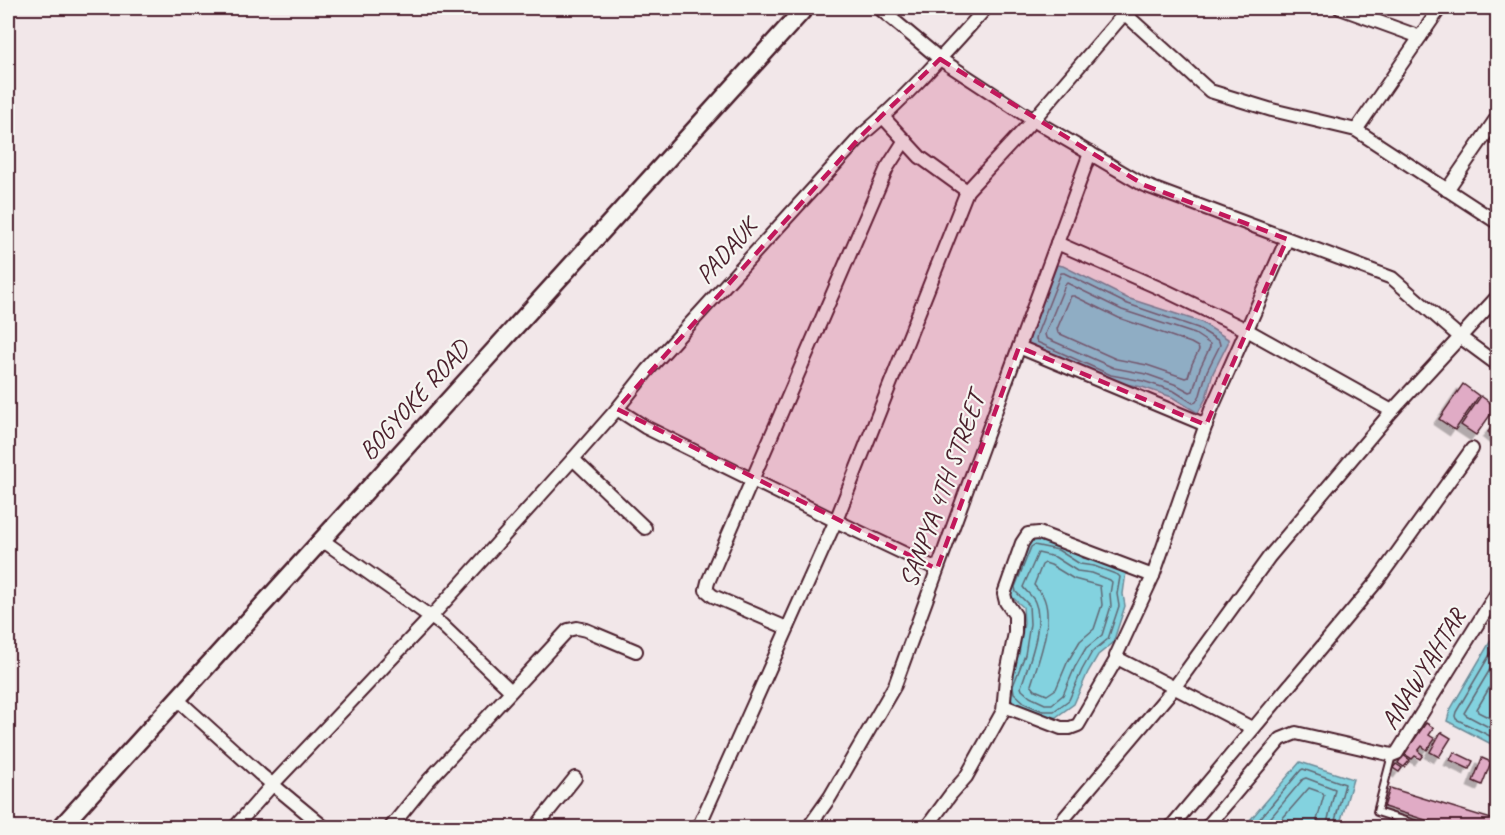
<svg xmlns="http://www.w3.org/2000/svg" width="1505" height="835" font-family="Caveat,sans-serif">
	<style>
		.water { fill: #83d2df; stroke: #6c8a97; stroke-width: 1.5 }
		.lines { fill: none; stroke-linecap: round; stroke-linejoin: round }
		.shore { stroke: #616773; stroke-width: 1.5 }
		.building { fill: #e0abc5; stroke: #4a1f2b; stroke-width: 1.5; filter: url(#shadow) }
		.lane-casing { stroke: #4a1f2b; stroke-width: 10 }
		.street-casing { stroke: #4a1f2b; stroke-width: 16 }
		.secondary-casing { stroke: #4a1f2b; stroke-width: 21 }
		.lane { stroke: #f6f6f2; stroke-width: 6 }
		.street { stroke: #f6f6f2; stroke-width: 12 }
		.secondary { stroke: #f6f6f2; stroke-width: 16 }
		.marked { fill: #c2185b; fill-opacity: 0.2; stroke: #c2185b; stroke-width: 4.5; stroke-dasharray: 12 8; stroke-linejoin: round }
		.labels { text-anchor: middle; dominant-baseline: central; stroke-width: 4.5; stroke-linejoin: round; paint-order: stroke }
		.street-label { font-size: 26px; fill: #4a1f2b; stroke: #f6f6f2 }
	</style>
	<defs>
		<filter id="shadow"><feDropShadow dx="-5.5" dy="5.5" stdDeviation="0" flood-color="#0004"/></filter>
	</defs>
	<rect width="100%" height="100%" fill="#f2e7e9"/>
	<filter id="ink" filterUnits="userSpaceOnUse"><feTurbulence type="fractalNoise" baseFrequency=".0167" numOctaves="2"/><feDisplacementMap in="SourceGraphic" scale="12" xChannelSelector="R" yChannelSelector="G"/><feConvolveMatrix kernelMatrix="1 2 1 2 8 2 1 2 1" color-interpolation-filters="sRGB"/></filter>
	<g filter="url(#ink)">
		<!-- water -->
		<g class="water">
			<path d="M1057,265L1063,266L1127,298L1201,322L1228,339V343L1213,373L1206,398L1198,413L1172,397L1142,387L1109,381L1028,345L1031,333Z"/>
			<path d="M1032,539L1061,544L1082,558L1095,560L1126,572L1123,594L1125,606L1113,643L1098,655L1088,672L1074,704L1056,717L1042,718L1023,709L1009,697L1007,685L1019,654L1024,623L1023,607L1010,595L1009,586L1026,542Z"/>
			<path d="M1497,630V747L1447,721L1450,710Z"/>
			<path d="M1300,762L1353,779L1339,827H1244Z"/>
		</g>
		<g class="lines">
			<!-- shore -->
			<g class="shore">
				<path d="M1061,273H1064L1125,303L1198,328L1219,341L1220,345L1207,371L1200,395L1196,402L1193,403L1174,391L1143,381L1111,375L1037,342L1036,339L1037,334Z"/>
				<path d="M1067,283L1122,310L1195,334L1210,344V347L1200,368L1193,391L1190,392L1177,385L1146,374L1114,368L1046,338L1045,334L1065,285Z"/>
				<path d="M1071,296H1074L1119,318L1191,343L1198,347L1199,350L1192,364L1188,377L1185,378L1147,365L1116,359L1058,333L1057,329Z"/>
				<path d="M1034,545L1058,550L1080,564L1094,566L1118,575L1120,577L1117,594L1119,606L1108,639L1092,652L1082,670L1069,700L1054,711H1043L1026,704L1014,693L1013,686L1025,655L1030,624L1029,605L1016,592L1015,587L1031,547Z"/>
				<path d="M1038,553L1055,557L1077,571L1092,573L1110,580L1112,582L1110,594L1111,606L1102,635L1086,648L1075,667L1063,695L1052,704H1045L1030,697L1022,690L1021,687C1028,665 1045,625 1035,602C1033,596 1026,592 1023,587Z"/>
				<path d="M1045,563L1051,565L1074,579L1100,586L1102,605L1094,629L1080,641L1067,663L1056,689L1047,695L1035,690L1031,685C1038,662 1055,620 1043,596C1040,592 1037,589 1034,585L1042,565Z"/>
				<path d="M1498,641L1456,712L1455,716L1456,719L1498,740"/>
				<path d="M1498,656L1464,713L1466,715L1498,732"/>
				<path d="M1498,673L1477,709L1478,712L1498,722"/>
				<path d="M1252,828L1301,770L1303,769L1345,784L1333,828"/>
				<path d="M1262,828L1303,779L1306,778L1335,789L1326,828"/>
				<path d="M1274,828L1309,788L1323,793L1324,795L1317,820V828"/>
			</g>
		</g>
		<!-- building -->
		<g class="building">
			<path d="M1463,384L1479,396L1455,430L1439,419Z"/>
			<path d="M1481,396L1496,407L1476,435L1461,425Z"/>
			<path d="M1498,420V440L1488,432Z"/>
			<path d="M1426,723L1434,728L1429,735L1435,739L1427,750L1422,746L1418,751L1423,755L1420,759L1415,756L1412,759L1404,754Z"/>
			<path d="M1441,732L1451,738L1439,757L1430,752Z"/>
			<path d="M1454,752L1473,761L1469,769L1450,760Z"/>
			<path d="M1403,755L1410,760L1404,767L1398,763Z"/>
			<path d="M1482,758L1491,762L1482,785L1473,781Z"/>
			<path d="M1396,764L1402,768L1399,772L1393,768Z"/>
			<path d="M1390,788L1498,821V828H1451L1384,807Z"/>
		</g>
		<g class="lines">
			<defs>
				<path id="lane" d="M1392,755L1377,812L1427,828"/>
				<g id="street">
					<path d="M879,8L940,59L1033,120L1144,185L1392,278L1460,337L1498,365"/>
					<path d="M1340,8L1420,37"/>
					<path d="M1124,13L1210,91L1272,110L1356,130L1498,223"/>
					<path d="M883,117L920,157L967,191"/>
					<path d="M1356,130L1440,8"/>
					<path d="M1447,190L1498,116"/>
					<path d="M1057,243L1166,291L1247,330L1392,411"/>
					<path d="M1019,347L1206,425"/>
					<path d="M617,409L645,427L836,521L937,569"/>
					<path d="M645,528L573,459L617,409L648,370L863,134C908,96 947,51 986,8"/>
					<path d="M322,540L442,625L511,691"/>
					<path d="M787,628L713,596L706,590L708,582L887,168L905,140"/>
					<path d="M177,699L260,774L325,828"/>
					<path d="M1004,706L1061,728H1070L1078,725L1117,658"/>
					<path d="M1252,728L1117,658L1116,656L1153,576L1211,410L1287,239"/>
					<path d="M234,828L273,784L431,617L573,459"/>
					<path d="M390,828L428,781L568,630L577,628L586,630L636,651"/>
					<path d="M535,828L575,778"/>
					<path d="M698,828L837,518L967,191L1033,120L1129,8"/>
					<path d="M808,828L830,797L895,685L1090,153"/>
					<path d="M926,828L951,794L966,777L1003,711L1006,678L1015,633V615L1006,602L1004,594L1022,543L1028,534L1039,533L1153,576"/>
					<path d="M1056,828L1174,688L1269,557L1392,411L1498,296"/>
					<path d="M1170,828L1377,581L1472,449"/>
					<path d="M1206,828L1281,739L1296,733L1392,755L1397,753L1498,591"/>
				</g>
				<path id="secondary" d="M60,828L805,8"/>
			</defs>
			<!-- lane casing -->
			<use href="#lane" class="lane-casing"/>
			<!-- street casing -->
			<use href="#street" class="street-casing"/>
			<!-- secondary casing -->
			<use href="#secondary" class="secondary-casing"/>
			<!-- lane -->
			<use href="#lane" class="lane"/>
			<!-- street -->
			<use href="#street" class="street"/>
			<!-- secondary -->
			<use href="#secondary" class="secondary"/>
		</g>
	</g>
	<!-- marked area -->
	<path class="marked" d="M940,59L1144,185L1287,239L1206,425L1019,347L937,569L617,409L863,134Z"/>
	<g class="labels">
		<!-- street labels -->
		<g class="street-label">
			<text transform="translate(726 251) rotate(-48)">PADAUK</text>
			<text transform="translate(414 400) rotate(-48)">BOGYOKE ROAD</text>
			<text transform="translate(942 490) rotate(-70)">SANPYA 4TH STREET</text>
			<text transform="translate(1423 669) rotate(-58)">ANAWYAHTAR</text>
		</g>
	</g>
	<!-- margin -->
	<rect width="1505" height="835" fill="none" stroke="#f6f6f2" stroke-width="30"/>
	<rect x="15" y="15" width="1475" height="805" fill="none" stroke="#4a1f2b" stroke-width="2" filter="url(#ink)"/>
</svg>
